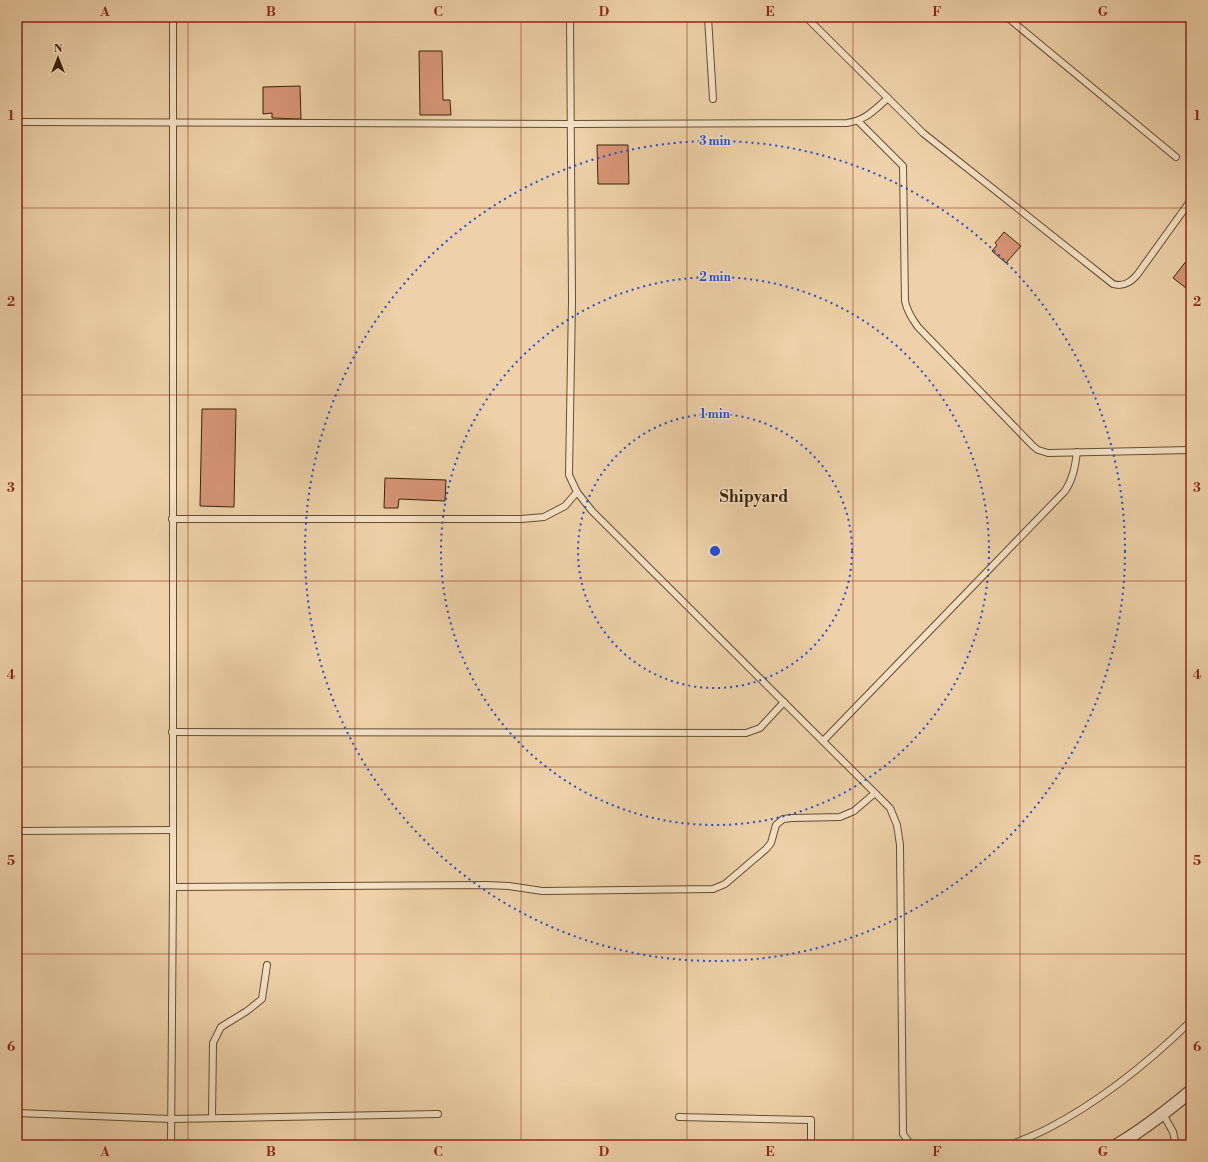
<svg xmlns="http://www.w3.org/2000/svg" width="1208" height="1162" font-family="'Libre Bodoni',serif">
	<style>
		.building { fill: #d79576; stroke: #352207 }
		.lines { fill: none; stroke-linecap: round; stroke-linejoin: round }
		.service-casing { stroke: #634e2f; stroke-width: 8 }
		.minor-casing { stroke: #634e2f; stroke-width: 14 }
		.service { stroke: #f4e1c6; stroke-width: 6 }
		.minor { stroke: #f4e1c6; stroke-width: 12 }
		.grid { fill: none; stroke: #8f2418; stroke-width: 1; stroke-opacity: 0.55 }
		.ring { fill: none; stroke: #1d4ed8; stroke-width: 2; stroke-dasharray: 2 4 }
		.labels { text-anchor: middle; dominant-baseline: central; stroke-width: 3; stroke-linejoin: round; paint-order: stroke }
		.neighbourhood-label { font-size: 16px; font-weight: bold; fill: #352207; stroke: #f4e1c6 }
		.centre { fill: #1d4ed8; stroke: #f4e1c6; stroke-width: 2 }
		.ring-label { font-size: 12px; text-anchor: middle; font-weight: bold; fill: #1d4ed8; stroke: #f4e1c6; stroke-width: 3; stroke-linejoin: round; paint-order: stroke }
		.neatline { fill: none; stroke: #8f2418; stroke-width: 1.5 }
		.grid-label { font-size: 13px; text-anchor: middle; font-weight: bold; fill: #8f2418 }
	</style>
	<rect width="100%" height="100%" fill="#eed1a8"/>
	<filter id="stains"><feTurbulence type="fractalNoise" baseFrequency=".005" numOctaves="4"/><feColorMatrix values="0 0 0 0 .2 0 0 0 0 .09 0 0 0 0 .02 0 0 0 .5 -.17"/></filter>
	<radialGradient id="worn" r=".72"><stop offset=".6" stop-color="#630" stop-opacity="0"/><stop offset="1" stop-color="#630" stop-opacity=".3"/></radialGradient>
	<!-- building -->
	<g class="building">
		<path d="M419,51H442L443,100H450L451,115H420Z"/>
		<path d="M300,86L301,119L272,118V113L263,114V87Z"/>
		<path d="M597,145H628L629,184H598Z"/>
		<path d="M1004,232L1021,246L1006,263L992,251L997,245L995,243Z"/>
		<path d="M1191,255V282L1186,288L1173,278Z"/>
		<path d="M202,409H236L234,507L200,506Z"/>
		<path d="M385,478L446,480L445,501L399,499L398,508H384Z"/>
	</g>
	<g class="lines">
		<defs>
			<g id="service">
				<path d="M570,17L572,301L569,475L577,492L592,511L890,808L897,825L900,845L903,1134L911,1145"/>
				<path d="M708,17L713,99"/>
				<path d="M806,17L923,133L1113,284C1123,287 1130,283 1137,275L1191,200"/>
				<path d="M1007,17L1176,157"/>
				<path d="M858,121L903,166L905,301C907,311 912,319 918,327L1033,446L1038,450L1048,453L1191,450"/>
				<path d="M17,122L570,124L847,123C866,120 873,111 888,98"/>
				<path d="M172,519H521L544,517L565,506L577,492"/>
				<path d="M172,732L746,733L760,728L784,702"/>
				<path d="M823,741L1065,491C1073,479 1075,467 1077,452"/>
				<path d="M17,831L172,830"/>
				<path d="M173,887L486,885L509,886L542,891L713,889L725,884L766,849L771,843L776,825L783,819L792,818L840,817L854,811L875,793"/>
				<path d="M17,1113L171,1119L438,1114"/>
				<path d="M1163,1114L1173,1132L1176,1145"/>
				<path d="M679,1117L811,1120V1145"/>
				<path d="M212,1118L213,1043L221,1027L247,1011L262,999L267,965"/>
				<path d="M171,1145L173,887V17"/>
				<path d="M1010,1145C1022,1140 1035,1135 1047,1129C1099,1102 1149,1062 1191,1021"/>
			</g>
			<path id="minor" d="M1117,1145C1144,1129 1167,1111 1191,1091"/>
		</defs>
		<!-- service casing -->
		<use href="#service" class="service-casing"/>
		<!-- minor casing -->
		<use href="#minor" class="minor-casing"/>
		<!-- service -->
		<use href="#service" class="service"/>
		<!-- minor -->
		<use href="#minor" class="minor"/>
	</g>
	<!-- grid -->
	<path class="grid" d="M188,17V1145M355,17V1145M521,17V1145M687,17V1145M853,17V1145M1020,17V1145M17,208H1191M17,395H1191M17,581H1191M17,767H1191M17,954H1191"/>
	<!-- distance rings -->
	<g class="ring">
		<circle cx="715" cy="551" r="137"/>
		<circle cx="715" cy="551" r="274"/>
		<circle cx="715" cy="551" r="410"/>
	</g>
	<g class="labels">
		<!-- neighbourhood labels -->
		<g class="neighbourhood-label">
			<text x="754" y="497">Shipyard</text>
		</g>
	</g>
	<circle cx="715" cy="551" r="6" class="centre"/>
	<g class="ring-label">
		<text x="715" y="145">3 min</text>
		<text x="715" y="281">2 min</text>
		<text x="715" y="418">1 min</text>
	</g>
	<!-- margin -->
	<rect width="1208" height="1162" fill="none" stroke="#eed1a8" stroke-width="44"/>
	<!-- north arrow -->
	<g transform="translate(58 58)" stroke="#f4e1c6" stroke-width="3" paint-order="stroke">
	<path d="M0-3L7 15L0 10L-7 15Z" fill="#352207"/>
	<text y="-6" font-size="11" font-weight="bold" text-anchor="middle" fill="#352207">N</text>
	</g>
	<rect x="22" y="22" width="1164" height="1118" class="neatline"/>
	<g class="grid-label">
		<text x="105" y="16">A</text>
		<text x="271" y="16">B</text>
		<text x="438" y="16">C</text>
		<text x="604" y="16">D</text>
		<text x="770" y="16">E</text>
		<text x="937" y="16">F</text>
		<text x="1103" y="16">G</text>
		<text x="11" y="120">1</text>
		<text x="1197" y="120">1</text>
		<text x="11" y="306">2</text>
		<text x="1197" y="306">2</text>
		<text x="11" y="492">3</text>
		<text x="1197" y="492">3</text>
		<text x="11" y="679">4</text>
		<text x="1197" y="679">4</text>
		<text x="11" y="865">5</text>
		<text x="1197" y="865">5</text>
		<text x="11" y="1051">6</text>
		<text x="1197" y="1051">6</text>
		<text x="105" y="1156">A</text>
		<text x="271" y="1156">B</text>
		<text x="438" y="1156">C</text>
		<text x="604" y="1156">D</text>
		<text x="770" y="1156">E</text>
		<text x="937" y="1156">F</text>
		<text x="1103" y="1156">G</text>
	</g>
	<rect width="100%" height="100%" filter="url(#stains)"/>
	<rect width="100%" height="100%" fill="url(#worn)"/>
</svg>
